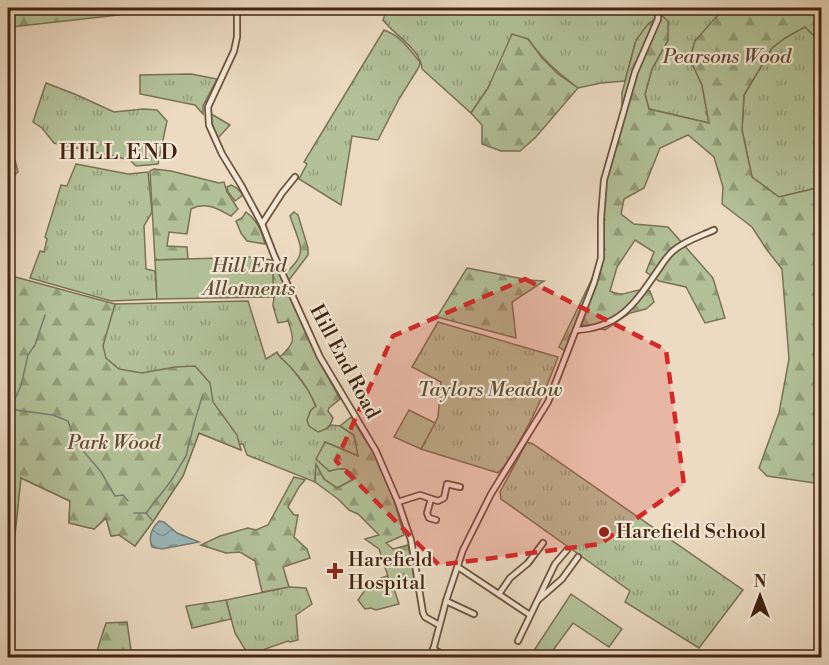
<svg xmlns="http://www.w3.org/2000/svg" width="829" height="665" font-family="'Libre Bodoni',serif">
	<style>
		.grass { fill: url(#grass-tufts); stroke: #7a7254; stroke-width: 1.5 }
		.forest { fill: url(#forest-firs); stroke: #7a7254; stroke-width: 1.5 }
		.garden { fill: #b2c198; stroke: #7a7254; stroke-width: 1.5 }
		.water { fill: url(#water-waves); stroke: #777d76; stroke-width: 1.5 }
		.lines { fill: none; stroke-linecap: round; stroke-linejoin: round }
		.stream { stroke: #777d76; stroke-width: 1.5 }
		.minor-casing { stroke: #6d523c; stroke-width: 8 }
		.minor { stroke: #f3e8d7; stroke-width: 4.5 }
		.marked { fill: #d62828; fill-opacity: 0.2; stroke: #d62828; stroke-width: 4.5; stroke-dasharray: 12 8; stroke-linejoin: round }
		.poi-dot { fill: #8f2418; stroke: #f3e8d7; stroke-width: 2 }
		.labels { text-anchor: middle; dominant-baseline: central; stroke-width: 4.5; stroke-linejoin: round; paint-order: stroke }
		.park-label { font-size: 20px; font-style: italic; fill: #5f4b31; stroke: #f3e8d7 }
		.street-label { font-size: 20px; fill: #43240f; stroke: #f3e8d7 }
		.poi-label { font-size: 20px; fill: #43240f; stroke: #f3e8d7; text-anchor: start }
		.quarter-label { font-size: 22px; letter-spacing: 1.5px; fill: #43240f; stroke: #f3e8d7 }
	</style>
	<defs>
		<pattern id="grass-tufts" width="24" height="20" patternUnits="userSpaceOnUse" patternTransform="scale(1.5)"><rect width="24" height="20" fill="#b2c198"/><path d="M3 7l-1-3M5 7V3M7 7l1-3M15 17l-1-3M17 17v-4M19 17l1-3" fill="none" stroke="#929d7a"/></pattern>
		<pattern id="forest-firs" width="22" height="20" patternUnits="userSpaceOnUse" patternTransform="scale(1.5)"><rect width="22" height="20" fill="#b2c198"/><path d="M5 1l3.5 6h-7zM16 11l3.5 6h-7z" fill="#929d7a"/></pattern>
		<pattern id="water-waves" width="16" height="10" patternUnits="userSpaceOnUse" patternTransform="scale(1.5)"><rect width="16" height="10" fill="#9ab9bb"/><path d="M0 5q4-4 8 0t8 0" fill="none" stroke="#7f9696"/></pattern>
	</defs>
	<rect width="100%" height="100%" fill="#ecdbc2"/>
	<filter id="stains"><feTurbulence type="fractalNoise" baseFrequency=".00333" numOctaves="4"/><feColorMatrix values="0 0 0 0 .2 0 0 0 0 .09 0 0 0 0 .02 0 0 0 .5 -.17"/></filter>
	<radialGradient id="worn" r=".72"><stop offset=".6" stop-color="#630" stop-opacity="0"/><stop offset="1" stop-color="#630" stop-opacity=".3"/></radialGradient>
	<!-- grass -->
	<g class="grass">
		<path d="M387,8H727L695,41L690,59L702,85L709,123L649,109L645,94L652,69L668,40H636L625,81L601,83L578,88C557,72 543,60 528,39L488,88L471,113L422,69C421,49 394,35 383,20Z"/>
		<path d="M805,26L821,43V187L779,197L752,177L742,130L744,95L772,48L785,38Z"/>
		<path d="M384,30C401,36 409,49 420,62L419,67L399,99L378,140L352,136L341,205L299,179L307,164L304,162Z"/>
		<path d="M191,74L217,79L203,106V114L195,105L140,94V75Z"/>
		<path d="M46,83L77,95L114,112L143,109L157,110L167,121L158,164L136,166L130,160L54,143L42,128L33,122Z"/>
		<path d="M76,164L128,174L148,172L152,212L144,226L146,269L155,271L157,299L111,301L30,278L40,251L44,252L47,239L45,237L61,185L67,186Z"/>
		<path d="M231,185L237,188L243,195L235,201L228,192L227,187Z"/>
		<path d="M248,301L266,359L277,352L280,357L291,367L309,391L326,429L331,425L340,426L354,435L359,456L325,442L329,471C343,468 346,466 356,478L337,488L324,479L316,466L315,482L247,455L243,444H239L241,450L199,433L183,476L154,520L135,546L119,535L111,536L106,518L94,529L69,523L70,501L21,478L115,304Z"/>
		<path d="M438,322L558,357C547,387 535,415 519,442C513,453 507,464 498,473L421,449L438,417L441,382L412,367Z"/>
		<path d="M527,442L533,444L743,590L699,648L625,602L630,591L501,499L500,492Z"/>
		<path d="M289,587L306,588L312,604L296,615L298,640L290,642L288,641L265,649L261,657L243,658L246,651L235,633L226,600Z"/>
	</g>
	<!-- forest -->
	<g class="forest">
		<path d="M8,8H112L119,15L11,27L8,25Z"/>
		<path d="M724,8H813L821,23V43L805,27L785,38L772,48L744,95L742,130L752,177L779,197L821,187V484L767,476L759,468L779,413L789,359L782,269L767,250L752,227L722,204L723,187L714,157L688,135L660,148L644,188L624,199L621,214L634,224L668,227L713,278L725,318L705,323L686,287L659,281L646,272L654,252L635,240L617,267L610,291C621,298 629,291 640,290C643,289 647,290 650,291L654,302L646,309L630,313L605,330L581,325L568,353L559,347L602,258L603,196L622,119V93L636,40L648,24L661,15L668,21V40L652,69L645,94L649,109L709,123L702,85L690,59L695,41Z"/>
		<path d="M512,34L528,39L542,58L558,74L578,88L535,138L520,151H501L482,144V125L471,113L488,88Z"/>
		<path d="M208,112L230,125L218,138L215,132Z"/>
		<path d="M8,158L15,160L18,172L10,179H8Z"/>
		<path d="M154,169L171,171L219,183L224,182L227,192L238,209L231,216C218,209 205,201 191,209L187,234L169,232L167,246L187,247L188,259L155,260L150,171Z"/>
		<path d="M246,212C256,219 262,231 265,244L247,241L241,233L236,221L242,218Z"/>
		<path d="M294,212L298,215L308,248V255L289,280L319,352L320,363L340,399L329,408L328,411L333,418C330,427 327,429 318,432L309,426L307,420L311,410L316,406C308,387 296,371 280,357C295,343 295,340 288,321L278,323L273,306L274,297L272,260L281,277C310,253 301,249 290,216Z"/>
		<path d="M467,268L529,280L544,281L512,302L516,338L437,317Z"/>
		<path d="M8,275L115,304L103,346L106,358L119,369L142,373L175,367L195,366L210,383L213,402L237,435L241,450L199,433L183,476L154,520L135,546L119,535L111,536L106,518L94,529L69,523L70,501L21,478L15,535L8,555Z"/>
		<path d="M351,417L373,452L394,500L404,535L386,543L393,549L408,545L416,584L392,589L379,549L365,539L379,535L358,514L349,510L338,499L315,482L316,464L324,479L337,488L356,478C346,466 343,468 329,471L316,459L325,442L358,456L354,435L340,426Z"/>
		<path d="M294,477L305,480L299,487L288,507L294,515H298L294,537L307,549L310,558L283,567L289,587L262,592L255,561L240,552L226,553L201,545L220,536L248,528L256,530L268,525Z"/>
		<path d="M226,600L231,619L192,628L186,606Z"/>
		<path d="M127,622L132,657H95L106,623Z"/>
	</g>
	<!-- garden -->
	<g class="garden">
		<path d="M251,257L272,260L274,297L157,299L155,260Z"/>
		<path d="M409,410L435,423L421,449L394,437Z"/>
		<path d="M387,576L391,589H394L399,604L376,610L371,608L365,609L358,600L365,590L379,582L381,578Z"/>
		<path d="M571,594L622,629L609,647L573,623L548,657H542L533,652Z"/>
	</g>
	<!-- water -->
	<path class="water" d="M159,521L164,522L177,533L199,542L162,549L152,547C148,537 152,528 159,521Z"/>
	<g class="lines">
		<!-- stream -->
		<g class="stream">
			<path d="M8,409L53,415L68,421L75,441L101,472L115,496L123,495L128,501"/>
			<path d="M10,409L21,386L28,355L35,345L45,315"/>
			<path d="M134,513H146L152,520"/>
			<path d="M146,513L171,481L186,456L195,420L203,394"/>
		</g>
		<defs>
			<g id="minor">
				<path d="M237,8V37L234,51L208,107L209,125L222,154L241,185L262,224L274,255L320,357L376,451L398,502L411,540L423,613L425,617L439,625"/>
				<path d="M262,224L282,193L295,177"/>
				<path d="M576,330C618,328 634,305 656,273C661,266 666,257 673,251C684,241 701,236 714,230"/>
				<path d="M431,499L427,513L429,518L436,520"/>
				<path d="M398,502L420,495L438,501L444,498L447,484L460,487"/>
				<path d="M458,567L530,615"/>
				<path d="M499,594L510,578L528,563L543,543"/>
				<path d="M538,600L562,579L578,557"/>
				<path d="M446,601L474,614"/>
				<path d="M518,641L555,564L567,550"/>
				<path d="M433,649L449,658"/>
				<path d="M431,658L446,601L463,550L491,494L548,402L594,283L601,258V218L604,180L635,72L658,19V8"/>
				<path d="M572,658L578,655L582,658"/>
				<path d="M614,658C618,655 620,655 623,658"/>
			</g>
		</defs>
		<!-- minor casing -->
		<use href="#minor" class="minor-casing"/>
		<!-- minor -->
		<use href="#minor" class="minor"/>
	</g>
	<!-- marked area -->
	<path class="marked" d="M525,279L666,350L684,485L600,544L439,565L336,461L393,336Z"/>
	<!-- markers -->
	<g class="poi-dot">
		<circle cx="604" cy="532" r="6"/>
		<path d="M332 562h6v6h6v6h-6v6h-6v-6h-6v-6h6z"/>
	</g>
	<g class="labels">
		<!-- park labels -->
		<g class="park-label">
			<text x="727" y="57">Pearsons Wood</text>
			<text x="249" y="266">Hill End<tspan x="249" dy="23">Allotments</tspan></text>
			<text x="490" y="390">Taylors Meadow</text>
			<text x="114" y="443">Park Wood</text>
		</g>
		<!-- street labels -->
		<g class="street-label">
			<text transform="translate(344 362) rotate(62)">Hill End Road</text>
		</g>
		<!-- poi labels -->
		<g class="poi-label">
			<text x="616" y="532">Harefield School</text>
			<text x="348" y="560">Harefield<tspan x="348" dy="23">Hospital</tspan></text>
		</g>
		<!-- quarter labels -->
		<g class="quarter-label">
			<text x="119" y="152">HILL END</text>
		</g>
	</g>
	<!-- margin -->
	<rect width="829" height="665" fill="none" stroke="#ecdbc2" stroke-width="30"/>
	<rect x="9" y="9" width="811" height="647" fill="none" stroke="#43240f" stroke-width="3"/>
	<rect x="15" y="15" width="799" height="635" fill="none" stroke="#43240f" stroke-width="1.5"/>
	<!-- north arrow -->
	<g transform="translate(760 596)" stroke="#f3e8d7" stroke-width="4.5" paint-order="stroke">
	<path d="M0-4.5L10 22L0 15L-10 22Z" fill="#43240f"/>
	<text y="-9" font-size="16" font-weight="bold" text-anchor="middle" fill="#43240f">N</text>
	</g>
	<rect width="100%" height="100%" filter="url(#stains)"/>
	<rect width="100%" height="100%" fill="url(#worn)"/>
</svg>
